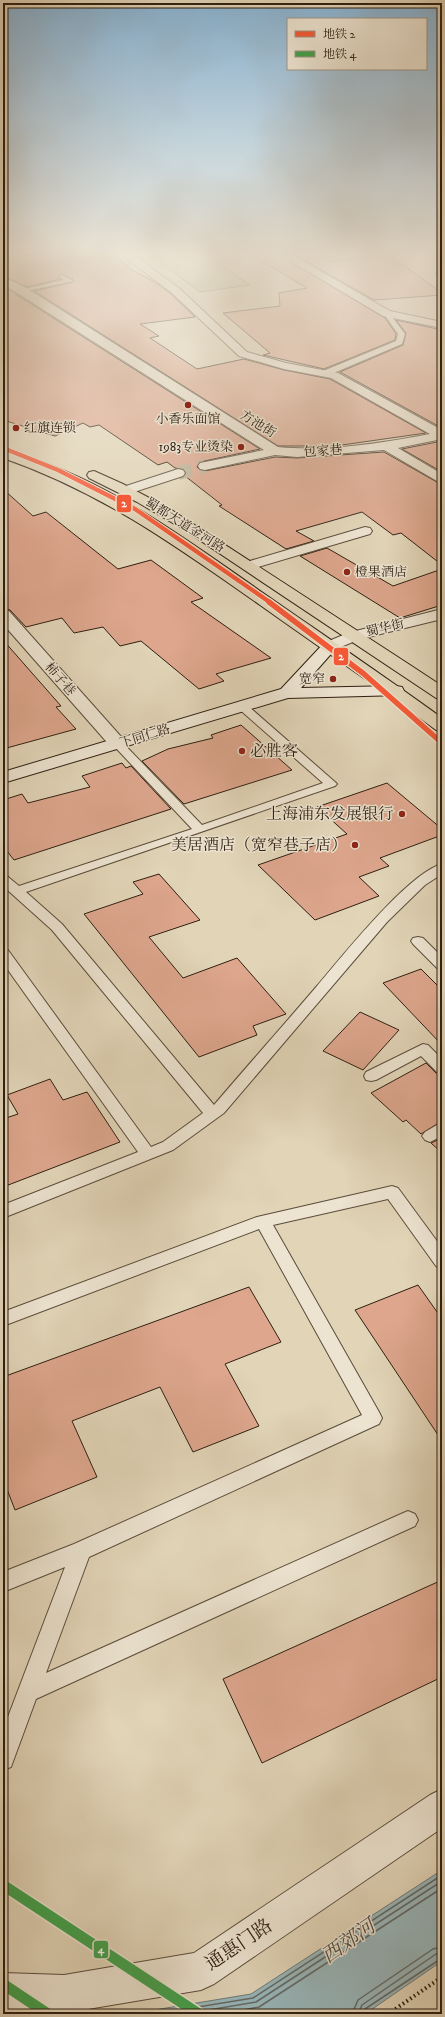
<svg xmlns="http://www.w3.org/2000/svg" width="445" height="2017" font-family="'IM FELL DW Pica','Noto Serif SC',serif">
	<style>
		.green { fill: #b4bc8d; stroke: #716e4f }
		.water { fill: #98b5b9; stroke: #6e7976 }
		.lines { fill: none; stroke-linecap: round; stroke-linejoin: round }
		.shore { stroke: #636a65; stroke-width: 1.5 }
		.building { fill: #dda68d; stroke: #2e1f11 }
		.street-tunnel { stroke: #bdb096; stroke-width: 14; stroke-dasharray: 14 7; stroke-linecap: butt }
		.lane-casing { stroke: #5b4c3a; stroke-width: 2 }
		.street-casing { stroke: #5b4c3a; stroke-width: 2 }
		.secondary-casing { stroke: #2e1f11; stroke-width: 2 }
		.primary-casing { stroke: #2e1f11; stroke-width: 2 }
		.path { stroke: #2e1f11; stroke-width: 4; stroke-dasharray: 1.5 3; stroke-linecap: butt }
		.lane { fill: #ece3d0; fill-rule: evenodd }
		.street { fill: #ece3d0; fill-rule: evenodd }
		.secondary { fill: #ece3d0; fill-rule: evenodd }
		.primary { fill: #e1d4b7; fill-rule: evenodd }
		.metro-1-far1-casing { stroke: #ece3d0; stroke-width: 6 }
		.metro-1-casing { stroke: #ece3d0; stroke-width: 8 }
		.metro-2-casing { stroke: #ece3d0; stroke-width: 14 }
		.metro-1-far1 { stroke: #f55937; stroke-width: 4.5 }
		.metro-1 { stroke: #f55937; stroke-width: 5.5 }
		.metro-2 { stroke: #42a14c; stroke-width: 11 }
		.poi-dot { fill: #8f2418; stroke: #ece3d0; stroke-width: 1.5 }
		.labels { text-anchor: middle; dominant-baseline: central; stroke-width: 3; stroke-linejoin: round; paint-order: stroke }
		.far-poi-label { font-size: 13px; fill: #2e1f11; stroke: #ece3d0; text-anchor: start }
		.far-street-label { font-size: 13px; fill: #2e1f11; stroke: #ece3d0 }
		.poi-label { font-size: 16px; fill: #2e1f11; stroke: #ece3d0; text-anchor: end }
		.near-street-label { font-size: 19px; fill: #2e1f11; stroke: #ece3d0 }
		.near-water-label { font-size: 20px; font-style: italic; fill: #4e4c43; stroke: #ece3d0 }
		.line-badge { stroke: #ece3d0; stroke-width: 1.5 }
		.badge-label { font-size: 11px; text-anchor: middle; font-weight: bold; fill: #fff }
	</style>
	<rect width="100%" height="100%" fill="#e1d4b7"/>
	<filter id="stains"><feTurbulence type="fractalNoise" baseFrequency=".005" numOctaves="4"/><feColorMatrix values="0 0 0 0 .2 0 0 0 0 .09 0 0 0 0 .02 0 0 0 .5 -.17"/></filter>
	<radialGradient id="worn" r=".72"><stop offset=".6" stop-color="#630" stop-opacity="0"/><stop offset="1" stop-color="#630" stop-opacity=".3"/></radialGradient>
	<!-- green -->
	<path class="green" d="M151,256H209L250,285L200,292Z"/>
	<!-- water -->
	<path class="water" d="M442,1870V1961L365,2014H130L251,1994Z"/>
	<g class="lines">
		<!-- shore -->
		<g class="shore">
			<path d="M155,2014L253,1998L442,1875"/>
			<path d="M185,2014L256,2002L442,1881"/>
			<path d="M222,2014L259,2007L442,1888"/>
			<path d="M352,2014L358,2000L433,1949L442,1947"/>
			<path d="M358,2014L362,2005L436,1954L442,1953"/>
			<path d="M363,2014L365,2009L442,1958"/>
		</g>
	</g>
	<!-- building -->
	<g class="building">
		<path d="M3,256H115L132,270L155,282L170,293L195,317L140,324L159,336L150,338L197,369L244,359L284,370L330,379L426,433L335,446H278L34,291L73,282L74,280L61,274L58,277L60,279L27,287L3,276Z"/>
		<path d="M253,256H281L385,318L396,334L395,340L324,369L263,355L270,353L223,313L280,306L279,293L307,288Z"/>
		<path d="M297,256H330L331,261L391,256L442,293V295L374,300Z"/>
		<path d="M3,286L260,449L200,462L197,467L200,470L205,471L275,457L297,458L384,452L442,485V565L401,533L393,535L362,512L296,531L314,541L286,549L219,506L222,505L185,476L186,472L183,469L175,468L167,462L158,465L99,425L90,427L83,423L55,436L3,420Z"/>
		<path d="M396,320L442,330V428L340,372L403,345L406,333Z"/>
		<path d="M442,441V472L402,449Z"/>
		<path d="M3,489L33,516L46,512L118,569L151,560L203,598L191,602L271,658L216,674L224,681L199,689L141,641L120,646L103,627L74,633L62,618L26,627L10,610L3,608Z"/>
		<path d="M327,548L393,586L442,569V605L400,618L300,556Z"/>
		<path d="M3,640L61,706L56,707L76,729L3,749Z"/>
		<path d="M241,725L292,770L184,804L142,761L168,749L213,738L211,735Z"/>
		<path d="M122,763L126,768L131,766L171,809L14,860L3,846V800L22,794L28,803L90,787L82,776Z"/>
		<path d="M387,783L442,829V835L380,858L389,866L359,877L379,896L315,920L258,865L347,834L317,807Z"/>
		<path d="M159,874L200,920L149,937L183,978L237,958L286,1014L253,1026L257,1035L199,1057L84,914L143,894L133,882Z"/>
		<path d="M421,969L442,990V1045L383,983Z"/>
		<path d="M360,1012L399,1030L363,1070L323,1051Z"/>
		<path d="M426,1063L436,1073L442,1074V1121L421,1134L406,1120L403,1122L371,1093Z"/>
		<path d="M50,1079L63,1100L87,1092L120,1142L3,1187V1119L18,1114L7,1095Z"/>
		<path d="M442,1138V1153L431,1143Z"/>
		<path d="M418,1285L442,1319V1441L355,1310Z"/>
		<path d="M249,1287L281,1342L225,1364L259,1426L193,1452L160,1387L72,1421L97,1477L15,1510L3,1479V1377Z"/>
		<path d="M442,1580V1677L262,1763L223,1679Z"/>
	</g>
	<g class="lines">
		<!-- street-tunnel -->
		<path class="street-tunnel" d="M178,473L205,466"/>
		<defs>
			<g id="lane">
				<path d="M438,271H442V278L435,273Z"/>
				<path d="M62,275L73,281L22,292L19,290L64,280L59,277Z"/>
				<path d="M385,313H389L405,334L402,344L329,375H323V371L396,341L398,334L384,314Z"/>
				<path d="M243,704L247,705L335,782L337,784L335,786L26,892L62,924L214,1105C248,1065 283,1026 317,986C341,958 408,873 442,864V874L425,885L387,922L224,1113L173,1150L3,1218V1205L138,1152L3,963V949L8,950L151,1147L163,1142L203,1113L52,930L3,886V875L7,876L19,886L192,829L114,746L112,744L114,742H122L202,825L323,783L239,709L238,707Z"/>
				<path d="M418,937L423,938L442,957V969L437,968L413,944L411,941L413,938Z"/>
				<path d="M423,1044L428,1045L442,1059V1073L437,1072L421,1056L376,1080L371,1081L366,1080L364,1076L366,1072Z"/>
				<path d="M442,1122V1136L430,1142L425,1140L422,1136L425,1132Z"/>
				<path d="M392,1186L398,1188L442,1248V1268L436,1266L388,1199L273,1225L379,1412L382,1418L379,1424L89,1557L46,1673L401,1514L408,1511L415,1514L418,1520L415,1526L36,1699L11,1767L3,1770V1730L65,1567L3,1592V1572L74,1544L362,1415L259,1229L3,1326V1312L257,1217Z"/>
			</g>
			<g id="street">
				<path d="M123,256H135L179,288L247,352L286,363L338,373L442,430V439L398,448L442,474V484L384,450L297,457L275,455L205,470L200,469L198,466L200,463L264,450L3,284V277L23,286L278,447C327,452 382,443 430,434L331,378L284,369L239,356L171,292Z"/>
				<path d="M282,256H294L390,311L442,322V328L383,316Z"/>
				<path d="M178,469L183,470L185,473L183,476L128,494L123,493L121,490L123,487Z"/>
				<path d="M365,527L370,528L372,531L370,534L248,570L243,569L241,566L243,563Z"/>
				<path d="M3,609L9,611L124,740L127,744L124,748L118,749L112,748L3,624Z"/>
				<path d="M442,609V619L360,639L336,649L330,651L324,649L322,646L324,643L348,633Z"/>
				<path d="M442,1789V1828L214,1984L201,1990L64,2013L3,2011V1973L64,1975L194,1953L430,1795Z"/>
			</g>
			<path id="secondary" d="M330,641L336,643L338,646L301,688L396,686L402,687L404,691L402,695L288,698L3,783V772L281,689L324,643Z"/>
			<g id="primary">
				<path d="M3,450C101,474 185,539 266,595C325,636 384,676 442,718V731L436,730C378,687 319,647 260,605C176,546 101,492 3,458Z"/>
				<path d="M94,471L123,484L170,509L407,663L442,686V699L436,698L183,529L137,502L89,478L87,475L89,472Z"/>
			</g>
		</defs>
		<!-- lane casing -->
		<use href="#lane" class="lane-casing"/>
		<!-- street casing -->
		<use href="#street" class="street-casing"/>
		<!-- secondary casing -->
		<use href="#secondary" class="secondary-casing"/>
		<!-- primary casing -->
		<use href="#primary" class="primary-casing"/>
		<!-- path -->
		<path class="path" d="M388,2014L442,1977"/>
		<!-- lane -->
		<use href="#lane" class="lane"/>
		<!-- street -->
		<use href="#street" class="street"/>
		<!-- secondary -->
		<use href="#secondary" class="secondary"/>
		<!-- primary -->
		<use href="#primary" class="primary"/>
		<defs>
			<path id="metro-1-far1" d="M3,448L58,470L135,509L271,603"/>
			<path id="metro-1" d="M269,602L364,674L442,743"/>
			<g id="metro-2">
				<path d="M3,1885L199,2014"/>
				<path d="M3,1984L48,2014"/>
			</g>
		</defs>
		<!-- metro-1-far1 casing -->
		<use href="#metro-1-far1" class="metro-1-far1-casing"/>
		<!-- metro-1 casing -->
		<use href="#metro-1" class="metro-1-casing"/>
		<!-- metro-2 casing -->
		<use href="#metro-2" class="metro-2-casing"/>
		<!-- metro-1-far1 -->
		<use href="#metro-1-far1" class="metro-1-far1"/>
		<!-- metro-1 -->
		<use href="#metro-1" class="metro-1"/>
		<!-- metro-2 -->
		<use href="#metro-2" class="metro-2"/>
	</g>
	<!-- sky -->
	<linearGradient id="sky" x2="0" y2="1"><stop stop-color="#88b4d5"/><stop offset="0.47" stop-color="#f2ecdf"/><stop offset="1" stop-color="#f2ecdf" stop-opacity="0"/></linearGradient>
	<rect width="445" height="539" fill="url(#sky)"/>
	<!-- markers -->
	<g class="poi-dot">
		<circle cx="188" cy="405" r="4"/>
		<circle cx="16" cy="428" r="4"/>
		<circle cx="241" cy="447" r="4"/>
		<circle cx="347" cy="572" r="4"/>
		<circle cx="333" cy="679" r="4"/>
		<circle cx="242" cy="751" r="4"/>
		<circle cx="402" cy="814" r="4"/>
		<circle cx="355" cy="845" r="4"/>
	</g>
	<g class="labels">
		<!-- far-poi labels -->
		<g class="far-poi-label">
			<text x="188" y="419" text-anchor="middle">小香乐面馆</text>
			<text x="24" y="428">红旗连锁</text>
			<text x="233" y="447" text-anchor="end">1983专业烫染</text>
			<text x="355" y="572">橙果酒店</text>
			<text x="325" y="679" text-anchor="end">宽窄</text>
		</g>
		<!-- far-street labels -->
		<g class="far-street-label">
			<text transform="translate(258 424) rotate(32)">方池街</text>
			<text transform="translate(323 451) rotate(-4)">包家巷</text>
			<text transform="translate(185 525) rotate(32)">蜀都大道金河路</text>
			<text transform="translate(385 628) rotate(-14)">蜀华街</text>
			<text transform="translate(60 679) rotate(49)">柿子巷</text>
			<text transform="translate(145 736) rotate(-17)">下同仁路</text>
		</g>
		<!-- poi labels -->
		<g class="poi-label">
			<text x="250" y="751" text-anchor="start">必胜客</text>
			<text x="394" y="814">上海浦东发展银行</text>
			<text x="347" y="845">美居酒店（宽窄巷子店）</text>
		</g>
		<!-- near-street labels -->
		<g class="near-street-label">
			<text transform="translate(239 1945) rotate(-34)">通惠门路</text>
		</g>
		<!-- near-water labels -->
		<g class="near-water-label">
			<text transform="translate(349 1942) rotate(-35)">西郊河</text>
		</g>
	</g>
	<g class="line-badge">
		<rect x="116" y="494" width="16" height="19" rx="4" fill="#f55937"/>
		<rect x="333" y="647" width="16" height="19" rx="4" fill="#f55937"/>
		<rect x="93" y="1940" width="16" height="19" rx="4" fill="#42a14c"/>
	</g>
	<g class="badge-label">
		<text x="124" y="507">2</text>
		<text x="341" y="660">2</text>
		<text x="101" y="1953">4</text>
	</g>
	<!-- margin -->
	<rect width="445" height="2017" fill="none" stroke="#e1d4b7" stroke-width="16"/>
	<rect x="4" y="4" width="437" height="2009" fill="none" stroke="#2e1f11" stroke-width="2"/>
	<rect x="8" y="8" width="429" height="2001" fill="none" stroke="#2e1f11"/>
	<!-- legend -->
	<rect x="287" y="18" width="140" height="52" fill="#ece3d0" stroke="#a09584"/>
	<rect x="295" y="31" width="20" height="6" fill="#f55937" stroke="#a09584"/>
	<text x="323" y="38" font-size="12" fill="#2e1f11">地铁 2</text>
	<rect x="295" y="51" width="20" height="6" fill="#42a14c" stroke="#a09584"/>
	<text x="323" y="58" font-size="12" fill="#2e1f11">地铁 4</text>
	<rect width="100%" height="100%" filter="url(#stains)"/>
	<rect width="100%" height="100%" fill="url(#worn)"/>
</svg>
